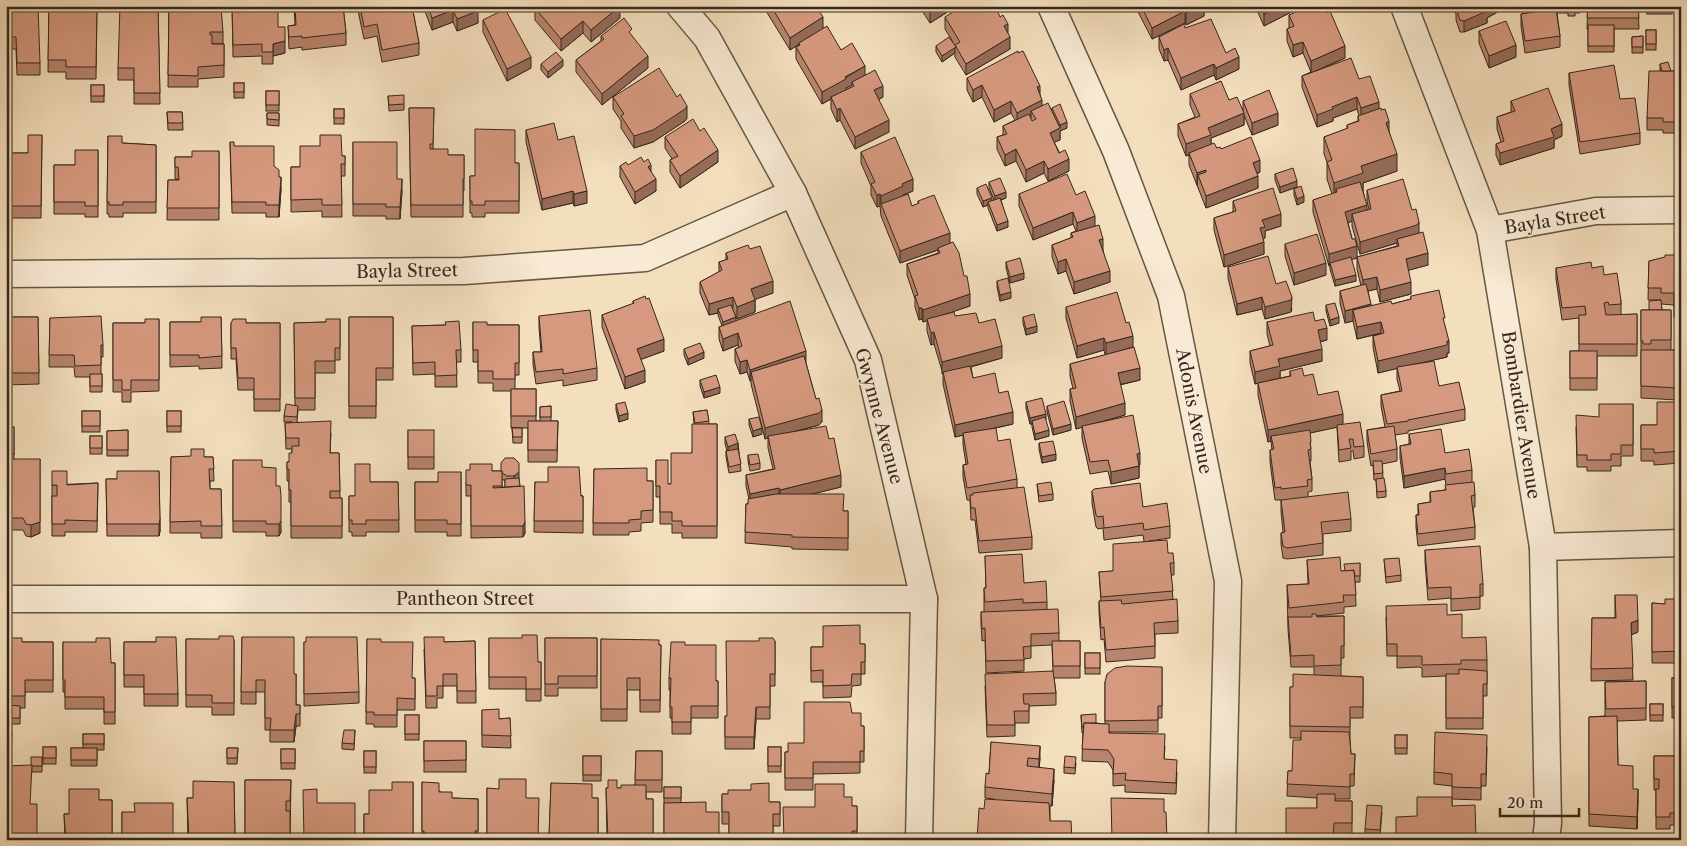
<svg xmlns="http://www.w3.org/2000/svg" width="1687" height="846" font-family="'Libre Caslon Text',serif">
	<style>
		.lines { fill: none; stroke-linecap: round; stroke-linejoin: round }
		.street-casing { stroke: #655646; stroke-width: 29 }
		.street { stroke: #f8ead4; stroke-width: 26 }
		.wall { fill: #b8846d; stroke: #35281e; fill-rule: evenodd }
		.shaded-wall { fill: #966b59; stroke: #35281e }
		.building { fill: #d6997f; stroke: #35281e }
		.labels { text-anchor: middle; dominant-baseline: central; stroke-width: 4; stroke-linejoin: round; paint-order: stroke }
		.street-label { font-size: 18px; fill: #35281e; stroke: #f8ead4 }
	</style>
	<rect width="100%" height="100%" fill="#f4dfbd"/>
	<filter id="stains"><feTurbulence type="fractalNoise" baseFrequency=".004" numOctaves="4"/><feColorMatrix values="0 0 0 0 .2 0 0 0 0 .09 0 0 0 0 .02 0 0 0 .5 -.17"/></filter>
	<radialGradient id="worn" r=".72"><stop offset=".6" stop-color="#630" stop-opacity="0"/><stop offset="1" stop-color="#630" stop-opacity=".3"/></radialGradient>
	<g class="lines">
		<defs>
			<g id="street">
				<path d="M680,6L707,38L793,193L868,360L924,599L919,840"/>
				<path d="M1051,6L1116,151L1171,296L1228,581L1222,840"/>
				<path d="M1404,6L1490,230L1543,547L1548,823L1546,840"/>
				<path d="M1490,230L1596,211L1681,210"/>
				<path d="M6,274L464,271L645,258L793,193"/>
				<path d="M1543,547L1681,543"/>
				<path d="M6,599H924"/>
			</g>
		</defs>
		<!-- street casing -->
		<use href="#street" class="street-casing"/>
		<!-- street -->
		<use href="#street" class="street"/>
	</g>
	<!-- wall -->
	<g class="wall">
		<path d="M6,6L40,63V75H17L16,49H6Z"/>
		<path d="M49,6H97L96,79H66V72H48Z"/>
		<path d="M158,6L160,104H134V80H118V68Z"/>
		<path d="M169,6L223,32V44H212H224V77L198,79V87H168Z"/>
		<path d="M232,6L278,27L285,53L273,56V64H262V56L233,57Z"/>
		<path d="M294,6H343L346,33V45L302,50V47L289,49L288,26L295,25Z"/>
		<path d="M357,6H412L419,43V55L382,62L377,36L364,39Z"/>
		<path d="M423,6H476L478,23L457,31L453,22L432,30Z"/>
		<path d="M763,6H826L819,11L823,28L841,50L865,75L883,97L878,100L889,132L855,149L840,120L837,122L831,109V99L822,104L796,59V47L799,46V44L790,50Z"/>
		<path d="M919,6H957L930,23Z"/>
		<path d="M1135,6H1204V16L1186,25L1185,23L1152,39Z"/>
		<path d="M1255,6H1303L1264,26Z"/>
		<path d="M1453,6H1501V10L1487,18V23L1464,32H1460L1456,20V14Z"/>
		<path d="M1535,6H1580V13H1575V16H1568V13H1557L1560,36V47L1525,53L1521,26V14L1535,12Z"/>
		<path d="M1588,6H1638L1639,29H1614V52H1588V29H1587Z"/>
		<rect x="1647" y="6" width="25" height="8"/>
		<path d="M535,8L620,18L591,42L583,33L561,51L535,20Z"/>
		<path d="M1327,13L1345,58L1319,70L1359,79L1379,109L1389,131L1397,171L1363,183V190L1367,210L1369,209L1367,202V190L1419,233L1428,265L1408,270L1411,294L1380,302L1377,289L1368,291L1371,306L1392,304L1411,299V296L1445,326L1449,353H1447V357L1415,364L1465,409V420L1408,431V433L1395,435L1397,449V461L1382,464L1383,478L1386,491V497L1377,498L1376,480H1374L1373,465L1371,466L1367,442V430L1385,427L1381,406V395L1400,391L1397,379V368L1378,373L1373,347V336L1378,334L1357,339L1353,321L1345,323L1340,303V291L1361,286L1357,269V258L1351,259L1356,281L1335,286L1330,269V266H1329L1313,212V200L1332,194L1327,179V162L1324,154V137L1347,129V125L1358,121V116H1359L1357,109L1333,118V121L1317,127L1302,87V76L1311,72L1303,53L1293,57L1287,41V29L1289,28V15ZM1352,221V226L1360,254L1397,243V246L1357,257L1348,223Z"/>
		<path d="M945,17L1008,34L1010,49L966,75L955,57V53L942,62L936,52V46L953,42L945,29Z"/>
		<path d="M483,20L531,68L507,81L483,32Z"/>
		<path d="M1185,28L1226,53L1239,69L1216,80L1214,75L1181,90L1168,60L1164,61L1159,49V37Z"/>
		<rect x="1646" y="30" width="10" height="20"/>
		<path d="M1479,31L1516,57L1489,68L1479,43Z"/>
		<path d="M601,36H632L648,68L602,105L576,72V60L601,41Z"/>
		<path d="M1643,36V53H1632V37Z"/>
		<path d="M1681,58V133H1663V130H1647V118L1660,71V64L1671,71H1680Z"/>
		<path d="M541,64L563,66L548,78L541,70Z"/>
		<path d="M1569,73L1620,99L1640,133V144L1580,154L1569,85Z"/>
		<path d="M967,78L1040,95L1042,106L1052,110V108L1067,128L1060,131V140L1054,142L1069,171L1048,181L1044,173L1026,182L1016,161L1005,166L997,149V137L1003,135V126L1015,120L1011,113L994,122L982,97L973,102L967,90Z"/>
		<rect x="234" y="83" width="10" height="15"/>
		<rect x="91" y="85" width="13" height="17"/>
		<rect x="266" y="91" width="13" height="20"/>
		<path d="M1190,94L1229,100L1243,111V101L1278,125L1252,135L1244,115V125L1211,138V145L1217,148L1221,149L1260,172L1257,174L1258,188L1206,208L1189,165V155L1186,156L1178,136V124L1195,117L1190,105Z"/>
		<path d="M388,96L404,104V110L389,111Z"/>
		<path d="M613,97L687,118L685,121L653,142L634,148L621,128V121L613,109Z"/>
		<path d="M1511,101L1562,136L1554,140V148L1500,165L1496,155V144L1501,142L1497,129V117L1511,112Z"/>
		<path d="M409,108H434L433,149L448,155H464V191H463V217H411Z"/>
		<rect x="334" y="109" width="10" height="15"/>
		<path d="M167,112H182L183,130H168Z"/>
		<path d="M267,113H279V126L267,125Z"/>
		<path d="M526,130L558,140L587,203L574,206L573,203L542,210L526,142Z"/>
		<path d="M42,135L41,218H6V153H28Z"/>
		<path d="M108,136L122,143L156,145V213H123V217H109V214H107Z"/>
		<path d="M665,137L718,162L680,188L670,172V160L672,159L665,148Z"/>
		<path d="M230,142L234,146L274,166L279,177L281,189L279,217H266V213H232Z"/>
		<path d="M353,142L397,179L402,191L400,219H386V216H353Z"/>
		<path d="M98,150V217H85V214H54V165H75Z"/>
		<path d="M219,151V220H167L168,180H178V179H175V157H192Z"/>
		<path d="M861,152L913,191L903,195L912,206L918,204V201L950,244L970,306L948,313L955,316L979,323L1002,358L971,367L973,378L999,393L1013,424L991,429L1017,479V488L1032,537V549L979,553L975,520H971L970,500H967L963,477V465L966,464L963,445V435L955,437L943,384V374L934,344L931,345L927,331V320L923,322L922,319L919,320L915,307V299L907,275V264L938,253V250L900,263L881,216L880,206L877,207L871,195V186L861,163Z"/>
		<path d="M342,156H345V176H341L342,217H322V211L291,212V167H300Z"/>
		<path d="M515,163H519V213H485V217H472V213H470V176H475Z"/>
		<path d="M628,165L651,172L656,191L635,204L620,177V166Z"/>
		<path d="M1275,174L1297,187L1280,193L1275,180Z"/>
		<path d="M989,182L1006,198L1001,200L1008,227L997,231L988,208V205L983,207L977,194V188L992,201L994,200L989,188Z"/>
		<path d="M1294,189L1304,202L1297,205L1294,195Z"/>
		<path d="M1019,194L1076,195L1095,226L1103,250L1110,282L1074,294L1066,271L1058,274L1052,257V245L1071,238V233L1076,231L1073,224L1033,240L1019,206Z"/>
		<path d="M1233,201L1281,226L1265,231V238L1263,239L1264,254L1224,267L1214,230V218L1233,212Z"/>
		<path d="M1285,244L1326,275L1294,285L1285,256Z"/>
		<path d="M750,249L773,293L755,299V312L737,319L732,308L736,321L806,363L822,422L819,425L797,431L841,487L812,494L843,511H848V550L792,549V547L745,543L746,504H748L749,499L746,486V475L773,469L768,448V438L765,439L751,384V381H750L747,372L740,374L735,361V349L739,347L738,345L723,351L719,339V327L722,326L718,315V313L709,315L700,293V282L719,272V262L726,260V253Z"/>
		<path d="M1681,255V329H1680V317H1674V305L1661,304L1662,310H1671V350H1679L1678,400L1641,398V310H1649L1661,300H1648L1649,261Z"/>
		<path d="M1006,262L1024,279L1010,283L1006,268Z"/>
		<path d="M1228,267L1276,284L1292,309L1291,312L1265,319L1262,309L1237,315L1228,278Z"/>
		<path d="M1556,268H1592L1604,275L1621,301V315L1637,314V356H1597V390H1570V351H1579V318L1562,320L1556,279Z"/>
		<path d="M997,281L1011,298L1000,301L997,287Z"/>
		<path d="M633,301L664,351L641,359L645,382L625,389L602,327V315L633,304Z"/>
		<path d="M1326,305L1339,323L1330,326L1326,311Z"/>
		<path d="M1066,307L1133,347L1140,380L1120,385L1125,415L1100,422L1140,465H1139V478L1111,484L1108,471L1090,474L1082,438V427L1076,429L1070,401V389H1073L1070,376V364L1105,355L1104,350L1077,358L1066,318Z"/>
		<path d="M539,316L597,368V380L563,386V380L536,384L533,364V352H541L539,328Z"/>
		<path d="M6,317H38L39,384L6,385Z"/>
		<path d="M221,317L222,368L199,369V366L170,367V322H201Z"/>
		<path d="M349,317H393V380H376V418H349Z"/>
		<path d="M1023,317L1037,332L1026,335L1023,323Z"/>
		<path d="M50,318L103,345V357H101V374H102V392H90V377H75L74,367H49Z"/>
		<path d="M159,319V391L131,392V402H122V392H113V323H145Z"/>
		<path d="M340,319V360H335V373H315V410H298L297,422L331,433L330,453H339L340,498H342V538H291V502H289V481H287V462H289L292,453V449H286L285,423L292,422H284V416L295,405L294,323L326,322Z"/>
		<path d="M1315,321L1327,340L1320,342L1322,361L1280,371V378L1290,376V371L1304,376L1318,395L1343,424L1364,446V457L1354,459L1353,451H1351V460L1339,462L1337,427L1310,433L1311,454V461H1310L1312,479V491L1308,492V496L1351,519V531L1323,534V555L1287,559L1283,558L1281,544V533L1283,532L1281,511V500H1275L1270,462V450H1272L1271,441L1268,442L1258,395V383L1255,384L1250,363V351L1270,346L1267,334V322Z"/>
		<path d="M473,322L487,325H519V375H515V389H536V421H540V407L551,406V421H558L557,462H528V428H511V391H493V383H478V362H473Z"/>
		<path d="M231,323H280V411H254V390H238L236,359H231Z"/>
		<path d="M445,325L461,350V362H456L457,387H435V374L413,375L412,326Z"/>
		<path d="M684,349L704,358L688,365L684,355Z"/>
		<path d="M700,380L720,393L704,398L700,386Z"/>
		<path d="M1026,402L1049,436L1035,440L1032,427V424H1030L1026,408Z"/>
		<path d="M616,404L628,419L619,422L616,410Z"/>
		<path d="M1633,404V456H1621V466H1611V471H1587V467H1577L1576,427Z"/>
		<path d="M1047,406L1071,430L1053,435L1047,412Z"/>
		<path d="M707,410L709,424H717V538H682V533H672V524H660V497H656V460L668,484H671L692,453L694,424L693,412Z"/>
		<rect x="82" y="411" width="18" height="21"/>
		<rect x="167" y="411" width="14" height="21"/>
		<path d="M1681,411V463L1654,465V461H1641V425H1657Z"/>
		<path d="M749,419L762,434L753,437L749,425Z"/>
		<path d="M6,427H14V459L40,533L31,537L26,536L23,530H6Z"/>
		<path d="M512,428H522V443H513Z"/>
		<path d="M128,430V456H107V431Z"/>
		<path d="M408,430L434,457V469H408Z"/>
		<path d="M1409,434L1445,453L1472,470V482L1475,495V507H1473L1475,527V539L1418,546L1416,527V515H1418V504L1430,502V492L1445,490L1446,485L1445,479L1404,488L1400,458V446L1409,444Z"/>
		<rect x="90" y="436" width="12" height="18"/>
		<path d="M725,437L738,443L741,471L729,473L726,457V451H727L725,443Z"/>
		<path d="M1039,443L1056,460L1042,463L1039,449Z"/>
		<path d="M748,455L760,463V469L750,471L748,461Z"/>
		<path d="M171,457H213L214,481H210V489H221L222,538H201V533H170Z"/>
		<path d="M233,460L262,467L276,486L281,532L279,536H266V532H233Z"/>
		<path d="M594,469L647,481H653V522L641,523V531L629,532V535H593Z"/>
		<path d="M159,471L160,531L159,536H107L106,479H117Z"/>
		<path d="M492,471H501L519,478L525,533L523,537L471,538V496H466V482ZM502,479L505,481V487H502Z"/>
		<path d="M461,472V536H447V532H415V482H438Z"/>
		<path d="M370,482H398L399,532H366V536H352V532H349V496H355Z"/>
		<path d="M535,482L583,496V533L534,532Z"/>
		<path d="M98,483L97,532H65V536H52V485Z"/>
		<path d="M1037,484L1053,494V500L1039,502Z"/>
		<path d="M1092,491L1143,507L1170,526V538L1149,541L1168,553L1174,563V575H1171L1173,600L1178,621V633L1155,634V658L1106,662L1104,639L1101,640L1099,612V601H1101L1099,572L1113,571L1144,541L1143,535L1104,540L1103,528L1098,529L1096,527L1092,503Z"/>
		<path d="M1425,550L1483,584V596H1480V609L1451,611V598L1428,600L1425,562Z"/>
		<path d="M985,556L1024,583L1047,602V610L1059,633V641H1080V678H1054L1056,693V705L1029,706V723H1015V736L987,737L985,686L1053,671L1052,645L1031,646V658L1024,659V671L986,673L985,640L982,641L981,624V612H984V588H986Z"/>
		<path d="M1384,559L1401,575V581L1386,583Z"/>
		<path d="M1307,560L1341,571H1344L1360,563V582H1355L1356,606L1344,607V613L1316,616H1344V658H1341V676L1363,677V718H1350V739L1351,754H1355L1354,786H1350V799H1335V801H1352V834H1365V829L1382,812L1380,836L1334,835V840H1286L1317,808V798L1287,796L1288,771H1292L1301,738H1290V687H1293L1314,675V667H1291L1288,629L1287,585L1308,584Z"/>
		<path d="M1615,595L1638,632L1631,635L1633,680L1591,681L1592,618H1615Z"/>
		<path d="M1681,599V663H1652V603L1665,604Z"/>
		<path d="M1447,615L1462,638L1487,660V696H1483V729H1446V676L1422,677V668L1419,667L1397,668V656H1387L1386,617Z"/>
		<path d="M242,637L294,674L296,705H300V726H296L294,742H270V730H265V692H256V704H241Z"/>
		<path d="M489,638L538,662H541V701H526V689H489Z"/>
		<path d="M545,638H597V688H558V696H545Z"/>
		<path d="M186,639L234,640V715H212V707H186Z"/>
		<path d="M367,639L381,642L412,678H415V710H397V727H374V724H366Z"/>
		<path d="M601,639L661,645L660,712H640V690H627V721H601Z"/>
		<path d="M475,641L476,703H457V686H443V698H437V708H426L424,649L444,642Z"/>
		<path d="M775,641V686H770V719H756L754,749H725V716H727Z"/>
		<path d="M22,642H53V692H25V708H20V724H7L6,684Z"/>
		<path d="M63,642L111,663H115V724H104V709H65V692H63Z"/>
		<path d="M124,642H156L178,694V706H144V687H124Z"/>
		<path d="M304,642L359,692V703L304,706Z"/>
		<path d="M860,644H865V674H861V685L852,686L851,697L823,698V682H811V647H823Z"/>
		<path d="M685,645L716,681H718V718H691V734H672V718H670V690H669V678Z"/>
		<rect x="1085" y="653" width="15" height="21"/>
		<path d="M1162,667V718H1158V732H1109V733L1165,746L1164,759L1177,772L1176,794L1125,792V785L1113,786V770L1108,762L1082,761L1083,733H1082L1081,715L1096,723L1105,724V682Z"/>
		<rect x="1672" y="678" width="9" height="40"/>
		<path d="M1646,681V720L1617,721L1618,765L1633,789L1638,801L1637,829L1589,826V717L1605,716V682Z"/>
		<rect x="1650" y="704" width="13" height="17"/>
		<path d="M482,710L499,719L510,718L511,748L482,747Z"/>
		<path d="M852,713L861,726H864V762H860V773L813,774V790H785V752H788L804,743Z"/>
		<rect x="405" y="715" width="14" height="25"/>
		<path d="M355,730L354,750L342,749V743Z"/>
		<path d="M6,732H12L11,750H6Z"/>
		<path d="M83,734H104V750H97V766H71V748H83Z"/>
		<rect x="1395" y="735" width="12" height="19"/>
		<rect x="424" y="741" width="42" height="31"/>
		<path d="M991,742L1040,758L1039,767L1054,780L1052,806H1050V821L1072,840L984,809L994,799L985,798V787L989,774Z"/>
		<rect x="43" y="747" width="13" height="17"/>
		<rect x="768" y="747" width="13" height="25"/>
		<path d="M1487,747L1486,786H1481V800L1452,799V806L1417,816L1452,797V786L1434,784V772Z"/>
		<path d="M227,748H238L237,764H227Z"/>
		<rect x="281" y="749" width="14" height="20"/>
		<rect x="364" y="751" width="12" height="22"/>
		<path d="M636,751H662V792H646V799H653V840H607L606,788H621L635,785Z"/>
		<rect x="583" y="756" width="18" height="25"/>
		<path d="M1654,756H1681V825H1670V829H1656V790H1654Z"/>
		<path d="M42,757V772H32L31,766Z"/>
		<path d="M1076,763L1075,774L1064,773V767Z"/>
		<path d="M245,780H291L290,840H245Z"/>
		<path d="M234,782L235,840H188L187,798H193Z"/>
		<path d="M413,782V840H364V814H369L392,790Z"/>
		<path d="M422,782L452,798L478,799V840H422Z"/>
		<path d="M551,783L592,798H598V840H549Z"/>
		<path d="M664,787H681V803L706,812L719,840H664Z"/>
		<path d="M487,788L526,798L539,840H487Z"/>
		<path d="M751,790L769,802H780V826H773V840H729V824H722V794H728Z"/>
		<path d="M844,797L852,806H857V840H783L815,807Z"/>
		<path d="M99,800H112V840H65L64,814H69Z"/>
		<path d="M122,812L173,836V840H122Z"/>
	</g>
	<!-- shaded-wall -->
	<g class="shaded-wall">
		<path d="M620,6V18L591,42V30Z"/>
		<path d="M814,6H826L814,14Z"/>
		<path d="M938,6H957L930,23V11Z"/>
		<path d="M1199,6H1204V16L1186,25V13Z"/>
		<path d="M1279,6H1303L1264,26V14Z"/>
		<path d="M1487,6H1501V10L1487,18V23L1464,32V21Z"/>
		<path d="M453,10V22L432,30V18Z"/>
		<path d="M478,11V23L457,31V19Z"/>
		<path d="M1185,11V23L1152,39V28Z"/>
		<path d="M823,17V29L790,50V38Z"/>
		<path d="M583,21V33L561,51V39Z"/>
		<path d="M1008,24V36L1004,26Z"/>
		<path d="M1010,37V49L966,75V64Z"/>
		<path d="M285,41V53L273,56V44Z"/>
		<path d="M1303,42V53L1293,57V45Z"/>
		<path d="M1516,45V57L1489,68V56Z"/>
		<path d="M1345,46V58L1311,73V61Z"/>
		<path d="M955,47V53L942,62V56Z"/>
		<path d="M1168,48V60L1164,61V50Z"/>
		<path d="M648,56V68L602,105V94Z"/>
		<path d="M531,57V68L507,81V69Z"/>
		<path d="M1239,57V69L1216,80V68Z"/>
		<path d="M563,60V66L548,78V72Z"/>
		<path d="M1214,64V75L1181,90V78Z"/>
		<path d="M865,66V78L852,82V85L846,88V91L831,97V99L822,104V92Z"/>
		<path d="M982,85V97L973,102V90Z"/>
		<path d="M883,86V97L874,102V90Z"/>
		<path d="M1040,86V97L1037,87Z"/>
		<path d="M1357,97V109L1333,118V121L1317,127V115L1332,107Z"/>
		<path d="M1042,100V112L1031,111V118L1017,125V113Z"/>
		<path d="M1011,101V113L994,122V110Z"/>
		<path d="M1379,102V114L1361,120V108Z"/>
		<path d="M687,106V118L685,121L653,142L634,148V136Z"/>
		<path d="M840,108V120L837,122V110Z"/>
		<path d="M1244,113V125L1211,138V147L1189,153V155L1186,156V144L1208,128Z"/>
		<path d="M1278,113V125L1252,135V123Z"/>
		<path d="M889,120V132L855,149V137Z"/>
		<path d="M1389,121V138L1386,123Z"/>
		<path d="M1067,122V128L1060,131V140L1050,144V133L1060,128V125Z"/>
		<path d="M1562,124V136L1554,140V148L1500,165V153Z"/>
		<path d="M1016,149V161L1005,166V155Z"/>
		<path d="M718,150V162L680,188V176Z"/>
		<path d="M1397,154V171L1363,183V190L1337,199V192L1336,189V200H1334V183L1361,166Z"/>
		<path d="M1069,159V171L1048,181V169Z"/>
		<path d="M1260,160V172L1253,175V163Z"/>
		<path d="M1044,161V173L1026,182V170Z"/>
		<path d="M651,165V177L648,167Z"/>
		<path d="M1206,170V182L1198,175L1197,185V173Z"/>
		<path d="M1258,176V188L1206,208V196Z"/>
		<path d="M281,177V189L279,217V205Z"/>
		<path d="M402,179V191L400,219V207Z"/>
		<path d="M656,179V191L635,204V192Z"/>
		<path d="M913,179V191L903,195V198L881,204V196L902,184Z"/>
		<path d="M1297,181V187L1280,193V187Z"/>
		<path d="M573,191V203L542,210V199Z"/>
		<path d="M587,191V203L574,206V194Z"/>
		<path d="M1006,192V198L995,202V196Z"/>
		<path d="M880,194V206L877,207V195Z"/>
		<path d="M1304,196V202L1297,205V199Z"/>
		<path d="M992,198V204L988,202V205L983,207V201Z"/>
		<path d="M1367,205V217L1352,214V221L1345,224V212Z"/>
		<path d="M1073,212V224L1033,240V228Z"/>
		<path d="M1281,214V226L1265,231V238L1260,240V228L1262,220Z"/>
		<path d="M1095,216V228L1077,235V223Z"/>
		<path d="M1008,221V227L997,231V225Z"/>
		<path d="M1419,222V234L1397,239V243L1360,254V242Z"/>
		<path d="M950,233V245L938,248V250L900,263V251Z"/>
		<path d="M1103,239V250L1099,252V240Z"/>
		<path d="M1264,242V254L1224,267V255Z"/>
		<path d="M1357,246V258L1331,266L1330,263V266H1329V254Z"/>
		<path d="M1428,253V265L1406,271V259Z"/>
		<path d="M1066,259V271L1058,274V262Z"/>
		<path d="M1326,263V275L1294,285V273Z"/>
		<path d="M1110,271V282L1074,294V282Z"/>
		<path d="M1024,273V279L1010,283V277Z"/>
		<path d="M1356,275V281L1335,286V280Z"/>
		<path d="M1377,277V289L1363,292V280Z"/>
		<path d="M773,281V293L751,301V289Z"/>
		<path d="M1411,282V294L1380,302V290Z"/>
		<path d="M1011,292V298L1000,301V295Z"/>
		<path d="M970,294V306L923,322V310Z"/>
		<path d="M733,297V308L718,309V313L709,315V304Z"/>
		<path d="M1262,297V309L1237,315V304Z"/>
		<path d="M1292,297L1291,312L1265,319V307Z"/>
		<path d="M755,300V312L737,319V307Z"/>
		<path d="M1371,304V316L1353,310V321L1345,323V311Z"/>
		<path d="M919,308H922V319L919,320Z"/>
		<path d="M736,317V323L723,328V322Z"/>
		<path d="M1339,317V323L1330,326V320Z"/>
		<path d="M1381,322V333L1357,339V327Z"/>
		<path d="M1037,326V332L1026,335V329Z"/>
		<path d="M1327,328V340L1318,342V330Z"/>
		<path d="M934,332V344L931,345V333Z"/>
		<path d="M738,333V345L723,351V339Z"/>
		<path d="M1133,336V347L1106,355V343Z"/>
		<path d="M1104,338V350L1077,358V346Z"/>
		<path d="M664,339V351L637,361V349Z"/>
		<path d="M1447,341H1449V353H1447V357L1378,373V361Z"/>
		<path d="M1002,346V358L943,374V372L942,374V362Z"/>
		<path d="M1322,349V361L1280,371V378L1255,384V372L1278,359Z"/>
		<path d="M806,351V363L751,372V381H750V370Z"/>
		<path d="M704,352V358L688,365V359Z"/>
		<path d="M747,360V372L740,374V362Z"/>
		<path d="M1140,368V380L1118,385V373Z"/>
		<path d="M645,370V382L625,389V377Z"/>
		<path d="M720,387V393L704,398V392Z"/>
		<path d="M1125,403V415L1076,429V417Z"/>
		<path d="M822,410V422L819,425L769,438L768,436V438L765,439V428Z"/>
		<path d="M1013,412V424L955,437V425Z"/>
		<path d="M628,413V419L619,422V416Z"/>
		<path d="M1046,414V420L1032,421V424H1030V418Z"/>
		<path d="M1343,414V426L1272,441L1271,436V441L1268,442V430Z"/>
		<path d="M1071,424V430L1053,435V429Z"/>
		<path d="M762,428V434L753,437V431Z"/>
		<path d="M1049,430V436L1035,440V434Z"/>
		<path d="M738,443V449L728,453V447Z"/>
		<path d="M1140,453V465L1137,466V454Z"/>
		<path d="M1056,454V460L1042,463V457Z"/>
		<path d="M40,459V533L31,537V525Z"/>
		<path d="M1139,466V478L1111,484V472Z"/>
		<path d="M1445,468V479L1404,488V476Z"/>
		<path d="M519,472V478L514,482V476Z"/>
		<path d="M841,475V487L780,502V490Z"/>
		<path d="M779,488V500L750,506V494Z"/>
		<path d="M160,519V531L159,536V524Z"/>
		<path d="M281,521V532L279,536V524Z"/>
		<path d="M525,522V533L523,537V526Z"/>
		<path d="M1638,620V632L1631,635V623Z"/>
		<path d="M296,674V726L294,742V730Z"/>
		<path d="M756,707V719L754,749V737Z"/>
		<path d="M1040,746V758L1039,771V759Z"/>
		<path d="M1054,769V780L1052,806V794Z"/>
		<path d="M1638,789V801L1637,829V817Z"/>
	</g>
	<!-- building -->
	<g class="building">
		<path d="M6,6H38L40,63H17L16,37H6Z"/>
		<path d="M49,6H97L96,67H66V60H48Z"/>
		<path d="M120,6H158L160,93H134V68H118Z"/>
		<path d="M169,6H221L223,32H210V35H212V44H224V65L198,67V76L168,75Z"/>
		<path d="M232,6H278V27H285V41L273,44V52H262V44L233,45Z"/>
		<path d="M295,6H343L346,33L302,38V36L289,37L288,26L296,25Z"/>
		<path d="M360,6H412L419,43L382,50L377,24L364,27Z"/>
		<path d="M428,6H476L478,11L457,19L453,10L432,18Z"/>
		<path d="M537,6H620L591,30L583,21L561,39L535,8Z"/>
		<path d="M771,6H816L823,17L790,38Z"/>
		<path d="M927,6H938L930,11Z"/>
		<path d="M963,6H995L1000,17L1003,15L1008,24L1004,26L1010,37L966,64L955,45L960,42L945,17Z"/>
		<path d="M1141,6H1199L1186,13L1185,11L1152,28Z"/>
		<path d="M1260,6H1279L1264,14Z"/>
		<path d="M1309,6H1324L1327,13L1330,11L1345,46L1311,61L1303,42L1293,45L1287,29L1294,26L1289,15Z"/>
		<path d="M1458,6H1487L1485,7L1487,11L1464,21L1460,20L1456,8Z"/>
		<path d="M1588,6H1638L1639,18H1587Z"/>
		<path d="M505,9L531,57L507,69L483,20Z"/>
		<path d="M1556,9L1560,36L1525,41L1521,14Z"/>
		<path d="M624,18L632,29L629,32L648,56L602,94L576,60L604,39L601,36Z"/>
		<path d="M1211,19L1226,53L1235,48L1239,57L1216,68L1214,64L1181,78L1168,48L1164,50L1159,37L1184,24L1185,28Z"/>
		<path d="M1506,21L1516,45L1489,56L1479,31Z"/>
		<rect x="1588" y="25" width="26" height="21"/>
		<path d="M827,26L841,50L852,43L865,66L845,77L846,79L822,92L796,47L800,45L799,43Z"/>
		<rect x="1646" y="30" width="10" height="14"/>
		<path d="M1643,36V47H1632V37Z"/>
		<path d="M949,37L956,47L942,56L936,46Z"/>
		<path d="M1018,51V53L1023,51L1040,86L1037,87L1042,100L1017,113L1011,101L994,110L982,85L973,90L967,78Z"/>
		<path d="M556,52L563,60L548,72L541,64Z"/>
		<path d="M1351,58L1359,79L1370,76L1379,102L1361,108L1357,97L1332,107L1333,109L1317,115L1302,76Z"/>
		<path d="M1680,58L1681,122H1663V118H1647L1649,71H1680Z"/>
		<path d="M1668,62L1671,71H1662L1660,64Z"/>
		<path d="M1614,65L1620,99L1635,98L1640,133L1580,142L1569,73Z"/>
		<path d="M659,68L677,97L680,94L687,106L685,109L653,130L634,136L621,116L624,114L613,97Z"/>
		<path d="M875,70L883,86L874,90L889,120L855,137L840,108L837,110L831,97L854,86L852,82Z"/>
		<path d="M1221,81L1229,100L1237,97L1244,113L1208,128L1211,135L1186,144L1178,124L1200,116L1190,94Z"/>
		<rect x="234" y="83" width="10" height="9"/>
		<rect x="91" y="85" width="13" height="11"/>
		<path d="M1548,88L1562,124L1551,129L1554,137L1500,153L1496,144L1504,141L1497,117L1515,111L1511,101Z"/>
		<path d="M1269,90L1278,113L1252,123L1243,101Z"/>
		<rect x="266" y="91" width="13" height="14"/>
		<path d="M404,95V104L389,105L388,96Z"/>
		<path d="M1048,103L1060,128L1050,133L1059,153L1065,150L1069,159L1048,169L1044,161L1026,170L1016,149L1005,155L997,137L1007,134L1003,126L1029,114L1032,121L1036,119L1031,111Z"/>
		<path d="M1060,104L1067,122L1060,125L1052,108Z"/>
		<path d="M409,108H434L433,144H430V149H448V155H464V179H463V205H411Z"/>
		<path d="M1381,108V110L1385,109L1389,121L1386,123L1397,154L1361,166L1363,173L1334,183L1327,162L1332,160L1324,137L1348,128L1347,125L1359,121L1358,116Z"/>
		<rect x="334" y="109" width="10" height="9"/>
		<path d="M167,112H182L183,123H168Z"/>
		<path d="M267,113H279V120L267,119Z"/>
		<path d="M693,119L700,131L704,128L718,150L680,176L670,160L678,156L665,137Z"/>
		<path d="M554,123L558,140L574,136L587,191L574,194L573,191L542,199L526,130Z"/>
		<path d="M475,129L515,130V163H519V201H485V205H472V201H470V176H475Z"/>
		<path d="M28,135H42L41,206H6V153H28Z"/>
		<path d="M320,135H341L342,156H345V164H341L342,205H322V199L291,200V167H300V146H320Z"/>
		<path d="M108,136H122V143L156,145V202H123V205H109V202H107Z"/>
		<path d="M895,137L913,179L902,184L903,186L881,196L880,194L877,195L871,184L875,182L861,152Z"/>
		<path d="M1251,137L1260,160L1253,163L1258,176L1206,196L1198,175L1206,172V170L1197,173L1189,153L1214,143L1217,148L1220,147L1221,149Z"/>
		<path d="M230,142H234V146H274V166L279,170V177H281L279,205H266V202H232Z"/>
		<path d="M353,142H397V179H402L400,207H386V204H353Z"/>
		<path d="M75,150H98V206H85V202H54V165H75Z"/>
		<path d="M192,151H219V208H167L168,180H179L178,167H175V157H192Z"/>
		<path d="M641,157L644,162L648,159L651,165L648,167L656,179L635,192L620,166L626,162L628,165Z"/>
		<path d="M1293,168L1297,181L1280,187L1275,174Z"/>
		<path d="M1067,174L1076,195L1085,191L1095,216L1077,223L1073,212L1033,228L1019,194Z"/>
		<path d="M1000,178L1006,192L995,196L989,182Z"/>
		<path d="M1403,179L1412,210L1416,209L1419,222L1417,225L1360,242L1352,214L1371,209L1367,190Z"/>
		<path d="M1360,182L1367,205L1345,212L1352,239H1355L1357,246L1329,254L1313,200L1337,192L1336,189Z"/>
		<path d="M986,184L992,198L983,201L977,188Z"/>
		<path d="M1301,186L1304,196L1297,199L1294,189Z"/>
		<path d="M1273,188L1281,214L1262,220L1265,227L1260,228L1264,242L1224,255L1214,218L1236,211L1233,201Z"/>
		<path d="M908,194L912,206L919,203L918,201L934,195L950,233L900,251L881,204Z"/>
		<path d="M1000,198L1008,221L997,225L988,202Z"/>
		<path d="M1099,225L1103,239L1099,240L1110,271L1074,282L1066,259L1058,262L1052,245L1073,237L1071,233Z"/>
		<path d="M1423,232L1428,253L1406,259L1411,282L1380,290L1377,277L1363,280L1357,257L1399,246L1397,239Z"/>
		<path d="M1317,234L1326,263L1294,273L1285,244Z"/>
		<path d="M953,242L959,253L964,276H967L970,294L923,310L922,308H919L915,296L918,295L907,264L940,253L938,248Z"/>
		<path d="M748,245L750,249L760,246L773,281L751,289L755,300L737,307L733,297L709,304L700,282L722,270L719,262L728,259L726,253Z"/>
		<path d="M1665,255H1681V318H1680V305H1674V293H1661V288H1648L1649,261L1665,257Z"/>
		<path d="M1268,256L1276,284L1286,281L1292,297L1291,300L1265,307L1262,297L1237,304L1228,267Z"/>
		<path d="M1351,257L1356,275L1335,280L1330,263Z"/>
		<path d="M1020,258L1024,273L1010,277L1006,262Z"/>
		<path d="M1591,262L1592,268L1603,266L1604,275L1617,273L1621,301V304L1609,305L1608,302L1604,303L1606,315L1637,314V344H1579V315H1586L1585,306L1562,308L1556,268Z"/>
		<path d="M1008,278L1011,292L1000,295L997,281Z"/>
		<path d="M1366,284L1371,304L1345,311L1340,291Z"/>
		<path d="M1439,290L1445,318H1443L1449,341H1447V345L1378,361L1373,336L1384,333L1381,322L1357,327L1353,310L1391,301L1392,304L1411,299V296Z"/>
		<path d="M1117,292L1126,323L1129,322L1133,336L1106,343L1104,338L1077,346L1066,307Z"/>
		<path d="M645,296L646,299L649,298L664,339L637,349L645,370L625,377L602,315L634,303L633,301Z"/>
		<path d="M1661,300L1662,310H1649V301Z"/>
		<path d="M790,301L806,351L750,370L747,360L740,362L735,349L742,346L738,333L723,339L719,327Z"/>
		<path d="M1335,303L1339,317L1330,320L1326,305Z"/>
		<path d="M731,305L736,317L723,322L718,309Z"/>
		<path d="M590,310L597,368L563,374V369L536,372L533,352H542L539,316Z"/>
		<path d="M1641,310H1671V340H1651V344H1643V341H1641Z"/>
		<path d="M954,312L955,316L976,313L979,323L995,319L1002,346L942,362L934,332L931,333L927,319Z"/>
		<path d="M1313,312L1315,321L1324,319L1327,328L1318,330L1322,349L1278,359L1280,366L1255,372L1250,351L1273,345L1267,322Z"/>
		<path d="M1034,314L1037,326L1026,329L1023,317Z"/>
		<path d="M101,316L103,345H101V365L75,366L74,355H49L50,318Z"/>
		<path d="M6,317H38L39,373H6Z"/>
		<path d="M201,317H221L222,356L199,358V355H170V322H201Z"/>
		<path d="M349,317H393V368H376V406H349Z"/>
		<path d="M145,319H159V380H131V390H122V380H113V323H145Z"/>
		<path d="M233,319H246V323H280V399H254V378H238L236,348H231V323Z"/>
		<path d="M326,319H340V348H335V361H315V398H295L294,323L326,322Z"/>
		<path d="M459,321L461,350H456L457,375L435,376V362L413,363L412,326L446,325L445,322Z"/>
		<path d="M473,322H487V325H519V363H515V379H493V371H478V350H473Z"/>
		<path d="M700,343L704,352L688,359L684,349Z"/>
		<path d="M1134,347L1140,368L1118,373L1125,403L1076,417L1070,389L1076,388L1070,364Z"/>
		<path d="M1641,350H1679L1678,388L1641,386Z"/>
		<rect x="1570" y="351" width="27" height="27"/>
		<path d="M804,356L816,399L819,398L822,410L819,413L765,428L751,372Z"/>
		<path d="M1434,361L1439,386L1459,382L1465,409L1408,420V421L1387,424L1381,395L1402,391L1397,367Z"/>
		<path d="M970,366L973,378L995,373L999,393L1008,391L1013,412L955,425L943,372Z"/>
		<path d="M1302,368L1304,376L1313,374L1318,395L1338,391L1343,414L1268,430L1258,383L1291,376L1290,371Z"/>
		<rect x="90" y="374" width="12" height="12"/>
		<path d="M716,375L720,387L704,392L700,380Z"/>
		<rect x="511" y="389" width="25" height="27"/>
		<path d="M1042,398L1046,414L1030,418L1026,402Z"/>
		<path d="M1064,401L1071,424L1053,429L1047,406Z"/>
		<path d="M625,402L628,413L619,416L616,404Z"/>
		<path d="M1657,402H1676L1675,411H1681V451L1654,453V449H1641V425H1657Z"/>
		<path d="M286,404L298,406L297,417L284,416Z"/>
		<path d="M1599,404H1633V445H1621V454H1611V460H1587V455H1577L1576,415L1599,417Z"/>
		<path d="M551,406V417H540V407Z"/>
		<path d="M707,410L709,421L695,423L693,412Z"/>
		<rect x="82" y="411" width="18" height="15"/>
		<rect x="167" y="411" width="14" height="15"/>
		<path d="M1133,415L1140,453L1137,454L1139,466L1111,472L1108,460L1090,462L1082,426Z"/>
		<path d="M759,417L762,428L753,431L749,419Z"/>
		<path d="M1045,417L1049,430L1035,434L1032,421Z"/>
		<path d="M331,421L330,453H339L340,491H330V498H342V526H291V490H289V469H287V462H289V453H292V446H299V438H286L285,423Z"/>
		<path d="M528,421H558L557,450H528Z"/>
		<path d="M1360,422L1364,446L1354,447L1353,439H1349L1351,448L1339,450L1337,425Z"/>
		<path d="M692,424H717V526H682V521H672V512H660V486H656V460H668V484H671V453H692Z"/>
		<path d="M826,426L829,439L834,438L841,475L780,490L779,488L750,494L746,475L775,469L768,436Z"/>
		<path d="M1394,426L1397,449L1371,454L1367,430Z"/>
		<rect x="6" y="427" width="8" height="27"/>
		<path d="M512,428H522V437H513Z"/>
		<path d="M996,428L998,441L1010,439L1017,479L967,488L963,465L968,464L963,433Z"/>
		<path d="M1441,429L1445,453L1469,449L1472,470L1446,474L1445,468L1404,476L1400,446L1411,444L1409,434Z"/>
		<path d="M128,430V450H107V431Z"/>
		<rect x="408" y="430" width="26" height="27"/>
		<path d="M1310,430L1311,442H1310L1311,449L1308,450L1312,479L1307,480L1308,486L1281,489V487L1275,488L1270,450L1274,449L1271,436Z"/>
		<path d="M735,434L738,443L728,447L725,437Z"/>
		<rect x="90" y="436" width="12" height="12"/>
		<path d="M1053,441L1056,454L1042,457L1039,443Z"/>
		<path d="M191,449H204V457H213L214,469H209L210,489H221L222,526H201V521L170,522L171,457L191,456Z"/>
		<path d="M738,449L741,464L729,467L726,451Z"/>
		<path d="M758,454L760,463L750,465L748,455Z"/>
		<path d="M505,458H514L519,463V472L514,476H507L502,473V471H501V463Z"/>
		<path d="M6,459H40V522L31,525L26,524L23,518H6Z"/>
		<path d="M233,460H262V467L276,468V486H280L281,496V521L279,524H266V521H233Z"/>
		<path d="M1373,461H1382L1383,473L1374,474Z"/>
		<path d="M355,464H370V482H398L399,520H366V524H352V520H349V496H355Z"/>
		<path d="M470,464H492V471H502V486H493V488L524,486L525,522L523,526H471V485H466V470H470Z"/>
		<path d="M548,467H579L581,496H583V521H534L535,482H548Z"/>
		<path d="M647,468V481H653V510L641,511V519L629,520V523H593L594,469Z"/>
		<path d="M52,471H67V485L98,483L97,521L65,520V524H52V496H57V485H52Z"/>
		<path d="M117,471H159L160,519L159,524H107L106,479H117Z"/>
		<path d="M438,472H461V524H447V520H415V482H438Z"/>
		<path d="M519,478L520,486L505,487V479Z"/>
		<path d="M1384,478L1386,491L1377,492L1376,479Z"/>
		<path d="M1051,482L1053,494L1039,496L1037,484Z"/>
		<path d="M1474,482L1475,495L1471,496L1475,527L1418,534L1416,515H1419L1418,504L1431,502L1430,492L1446,490L1445,485Z"/>
		<path d="M1140,483L1143,507L1167,503L1170,526L1144,530L1143,523L1104,528L1103,516L1098,517L1096,515L1092,491L1094,489Z"/>
		<path d="M1024,487L1032,537L979,541L975,508H971L970,495H973V493Z"/>
		<path d="M1348,492L1351,519L1321,522L1323,543L1287,548L1283,546L1281,533L1285,532L1281,500Z"/>
		<path d="M776,494H844L843,511H848V538L792,537V535L745,532L746,504H748V499Z"/>
		<path d="M1167,540L1168,553H1173L1174,563H1170L1173,591L1101,597L1099,572L1113,571V544Z"/>
		<path d="M1480,546L1483,584H1480V597L1451,599V587L1428,588L1425,550Z"/>
		<path d="M1022,554L1024,583L1046,581L1047,602L1023,603V599L985,602L984,588H986L985,556Z"/>
		<path d="M1340,557L1341,571L1354,570L1356,595H1343L1344,602L1289,608L1287,585L1309,584L1307,560Z"/>
		<path d="M1399,558L1401,575L1386,577L1384,559Z"/>
		<path d="M1360,563V576H1355L1354,570L1345,571L1344,564Z"/>
		<path d="M1615,595H1637L1638,620L1631,623L1633,668L1591,669L1592,618H1616Z"/>
		<path d="M1177,599L1178,621L1154,623L1155,646L1106,650L1104,627L1101,628L1099,601L1121,600L1122,604Z"/>
		<path d="M1665,599H1681V651L1652,652V603L1665,604Z"/>
		<path d="M1447,604V615L1462,614V638L1486,637L1487,660H1461V664L1422,665V656H1397V644H1387L1386,606Z"/>
		<path d="M1058,609L1059,633L1031,634V646L1023,647L1024,660L986,661L985,628L982,629L981,612Z"/>
		<path d="M1312,614H1316L1317,617L1344,616V646H1341V665L1314,666V655L1291,656L1288,617H1312Z"/>
		<path d="M860,625V644H865V662H861V674H852L851,685L823,686V670L811,671V647H823V626Z"/>
		<path d="M522,635H537L538,662H541V689H526V677H489V638H522Z"/>
		<path d="M219,636H233L234,640V703H212V695H186V639H219Z"/>
		<path d="M156,637H176L178,694H144V675H124V642H156Z"/>
		<path d="M242,637H294V674H296V705H300V714H296L294,730H270L271,718H265V680H256V692H241Z"/>
		<path d="M306,637H357L359,692L304,694V642H306Z"/>
		<path d="M424,637H444V642L475,641L476,691H457V674H443V686H437V696H426Z"/>
		<path d="M8,638H22V642H53V680H25V696H6Z"/>
		<path d="M96,638H110L111,663H115V712H104V697H65V680H63V642H96Z"/>
		<path d="M545,638H597V676H558V684H545Z"/>
		<path d="M759,638H773L775,641V674H770V707H756L754,737H725V716H727L726,641H759Z"/>
		<path d="M367,639H381V642H413L412,678H415V699L397,698V715H374V712H366Z"/>
		<path d="M601,639L659,640V645H661L660,700H640V678H627V709H601Z"/>
		<path d="M1052,641H1080V666H1053Z"/>
		<path d="M671,642H685V645H716V681H718V706H691V722H672V707H670L671,678H669Z"/>
		<rect x="1085" y="653" width="15" height="15"/>
		<path d="M1127,666L1162,667V706H1158V720L1105,721V682L1107,674L1115,668Z"/>
		<path d="M1459,669L1487,671V684H1483V718H1446V674H1459Z"/>
		<path d="M1053,671L1056,693L1023,694L1024,704H1029V711H1014L1015,725H987L985,674Z"/>
		<path d="M1293,674L1363,677V707H1350V727L1290,726V687H1293Z"/>
		<rect x="1672" y="678" width="9" height="29"/>
		<path d="M1646,681V708L1606,709L1605,682Z"/>
		<path d="M804,702H850L852,713H861V726H864V751H860V762H813V778H785V752H788V743H804Z"/>
		<rect x="1650" y="704" width="13" height="11"/>
		<path d="M7,705L20,706V718H7Z"/>
		<path d="M499,709V719L510,718L511,736L482,735V710Z"/>
		<path d="M1096,714V723H1084V727H1082L1081,715Z"/>
		<rect x="405" y="715" width="14" height="19"/>
		<path d="M1617,716L1618,765L1633,766V789H1638L1637,817L1589,814V717Z"/>
		<path d="M1084,723L1109,724V733L1165,734L1164,759L1177,760L1176,783L1125,780L1126,773L1113,774L1114,759L1108,750L1082,749Z"/>
		<path d="M344,730H355L354,744L342,743Z"/>
		<path d="M1301,731L1349,732L1351,754H1355L1354,774H1350V787L1287,784L1288,771H1292L1293,740H1301Z"/>
		<path d="M6,732H12L11,744H6Z"/>
		<path d="M1435,732L1487,735L1486,774H1481V788L1452,787V774L1434,772Z"/>
		<rect x="83" y="734" width="21" height="10"/>
		<rect x="1395" y="735" width="12" height="13"/>
		<path d="M424,741H466V760L424,761Z"/>
		<path d="M991,742L1040,746L1039,759L1028,758L1027,766L1054,769L1052,794L985,787L986,773L989,774Z"/>
		<rect x="43" y="747" width="13" height="11"/>
		<rect x="768" y="747" width="13" height="19"/>
		<rect x="71" y="748" width="26" height="12"/>
		<path d="M227,748H238L237,758H227Z"/>
		<rect x="281" y="749" width="14" height="14"/>
		<rect x="364" y="751" width="12" height="16"/>
		<path d="M636,751H662V780H635Z"/>
		<rect x="583" y="756" width="18" height="19"/>
		<path d="M1065,756L1076,757L1075,768L1064,767Z"/>
		<path d="M1654,756H1681V813H1670V817H1656V789H1659V779H1654Z"/>
		<rect x="31" y="757" width="11" height="9"/>
		<path d="M32,765L30,804H37V840H6V766Z"/>
		<path d="M499,779H526V798H539L538,840H518V836H487V788L499,789Z"/>
		<path d="M245,780H291L290,801H286V811H290V839H277V836H245Z"/>
		<path d="M608,780H617V788H621V785H646V799H653V838L621,840H608L606,788H608Z"/>
		<path d="M193,781L234,782L235,836H202V840H189L187,798H193Z"/>
		<path d="M392,782H413V838H379V840H367V838H364V814H369V790H392Z"/>
		<path d="M422,782L439,783V792H452V798L478,799V831H475V838L424,837V831H422Z"/>
		<path d="M551,783L592,784V798H598V835H596V839H583V835H549Z"/>
		<path d="M769,783V802H780V814H773V840H760V838L729,839V812H722V794H728V790H751V784Z"/>
		<path d="M815,784H844V797H852V806H857V831H852V840H784L783,807H815Z"/>
		<rect x="664" y="787" width="17" height="11"/>
		<path d="M69,789H99V800H112V838H80V840H66L64,814H69Z"/>
		<path d="M317,789V803H355V840H304L303,790Z"/>
		<path d="M1317,794H1335V801H1352V823H1334L1333,840H1286V808H1317Z"/>
		<path d="M1417,797H1452V806L1475,805L1476,840H1396V817L1417,816Z"/>
		<path d="M1111,798L1164,799V812H1166L1167,840H1112Z"/>
		<path d="M985,799L1049,803L1050,821H1071L1072,840H977L979,808L984,809Z"/>
		<path d="M706,802V812H719V835L717,840H667V835H664V803Z"/>
		<path d="M134,803H173V836H142V840H122V812H135Z"/>
		<path d="M1367,805L1382,806L1380,830L1365,829Z"/>
		<path d="M1352,834H1380L1379,840H1352Z"/>
	</g>
	<g class="labels">
		<!-- street labels -->
		<g class="street-label">
			<text transform="translate(1555 220) rotate(-9)">Bayla Street</text>
			<text transform="translate(407 271) rotate(-1)">Bayla Street</text>
			<text transform="translate(1194 411) rotate(79)">Adonis Avenue</text>
			<text transform="translate(1521 415) rotate(81)">Bombardier Avenue</text>
			<text transform="translate(879 416) rotate(75)">Gwynne Avenue</text>
			<text x="465" y="599">Pantheon Street</text>
		</g>
	</g>
	<!-- margin -->
	<rect width="1687" height="846" fill="none" stroke="#f4dfbd" stroke-width="25"/>
	<rect x="8" y="8" width="1672" height="831" fill="none" stroke="#35281e" stroke-width="2.5"/>
	<rect x="12" y="12" width="1662" height="821" fill="none" stroke="#35281e"/>
	<!-- scale -->
	<path d="M1500 808v8h79v-8" fill="none" stroke="#35281e" stroke-width="2.5"/>
	<text x="1507" y="808" font-size="15" fill="#35281e" stroke="#f8ead4" stroke-width="4" paint-order="stroke">20 m</text>
	<rect width="100%" height="100%" filter="url(#stains)"/>
	<rect width="100%" height="100%" fill="url(#worn)"/>
</svg>
